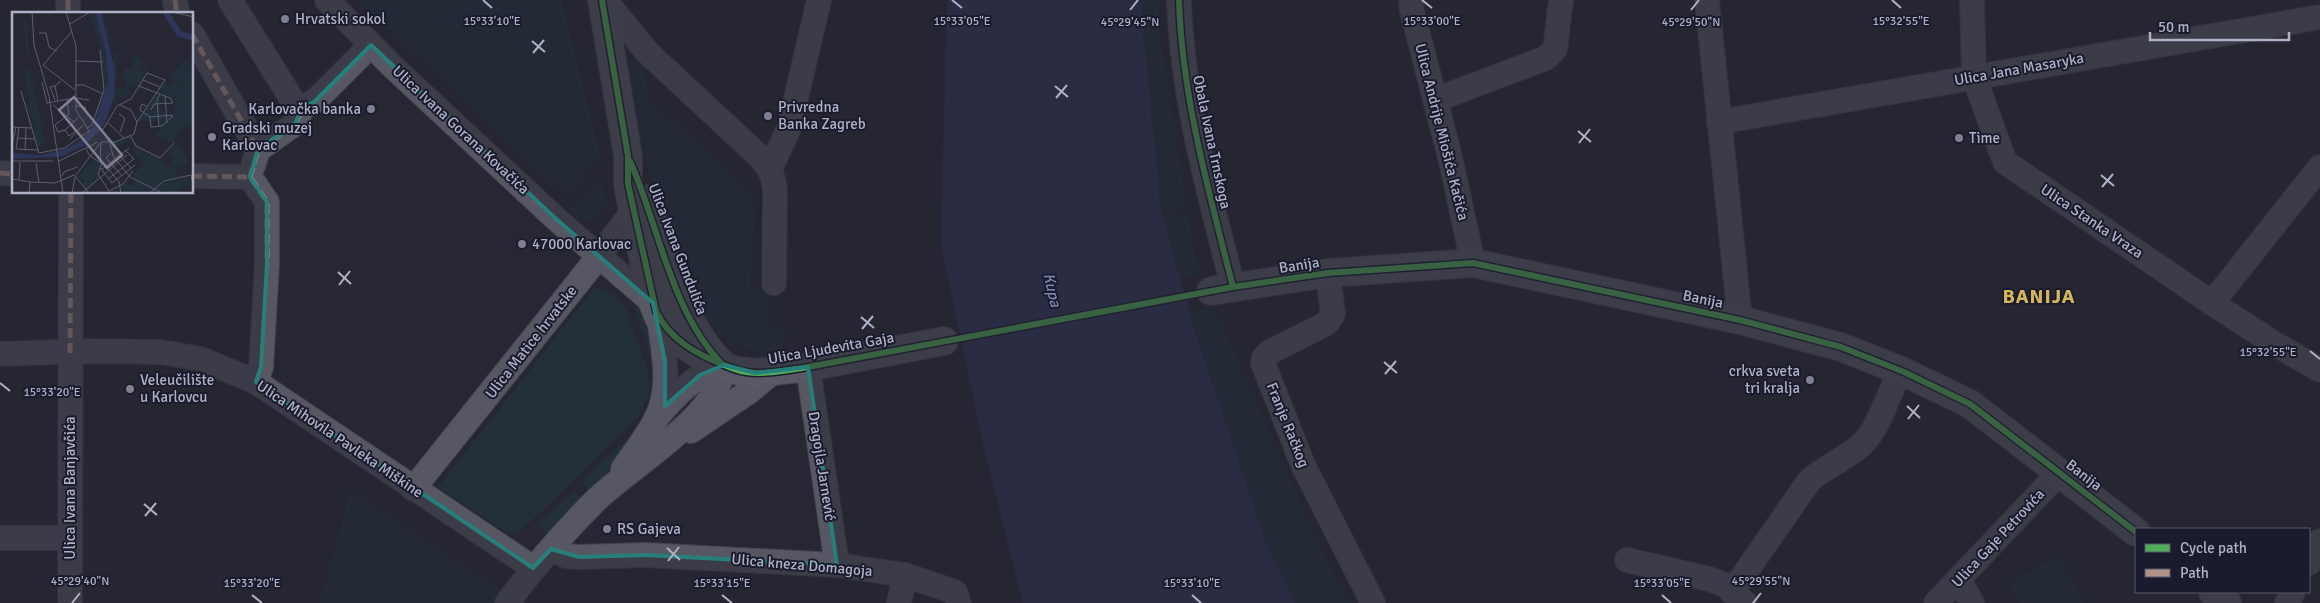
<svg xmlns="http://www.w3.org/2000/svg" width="2320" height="603" font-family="Signika,sans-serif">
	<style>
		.green { fill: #232f39 }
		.water { fill: #2f3459 }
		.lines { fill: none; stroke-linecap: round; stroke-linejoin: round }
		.minor-casing { stroke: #41424b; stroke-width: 26 }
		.major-casing { stroke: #41424d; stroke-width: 30 }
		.minor { stroke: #565762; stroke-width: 24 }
		.major { stroke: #585964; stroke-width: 28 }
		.quiet { stroke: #af9288; stroke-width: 5; stroke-dasharray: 10 5; stroke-linecap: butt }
		.cycleway-casing { stroke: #1a1c2e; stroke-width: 9 }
		.cycleway { stroke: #51ab58; stroke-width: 6 }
		.marked { fill: none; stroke: #277f7b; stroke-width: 4; stroke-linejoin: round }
		.ticks { fill: none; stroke: #afb1c6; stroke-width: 2 }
		.poi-dot { fill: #7f8193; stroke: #1a1c2e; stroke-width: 2 }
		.labels { text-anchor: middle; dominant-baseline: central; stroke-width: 4; stroke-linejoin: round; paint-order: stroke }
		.poi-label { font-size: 15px; fill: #afb1c6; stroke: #1a1c2e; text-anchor: start }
		.street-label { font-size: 15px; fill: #afb1c6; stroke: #1a1c2e }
		.water-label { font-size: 16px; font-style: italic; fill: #7d84b3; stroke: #1a1c2e }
		.district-label { font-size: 20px; font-weight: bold; letter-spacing: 1px; fill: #d6b65a; stroke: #1a1c2e }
		.inset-road { fill: none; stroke: #5d5e6e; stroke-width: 1 }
		.view { fill: #7f8193; fill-opacity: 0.15; stroke: #7f8193; stroke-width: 2.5 }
		.inset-edge { fill: none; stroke: #afb1c6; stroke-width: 2.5 }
		.ticks-label { font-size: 12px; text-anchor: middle; fill: #afb1c6; stroke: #1a1c2e; stroke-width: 4; stroke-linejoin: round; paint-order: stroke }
	</style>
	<rect width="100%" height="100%" fill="#262733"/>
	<!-- green -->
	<g class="green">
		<path d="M357,0H562L601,157L565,196Z"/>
		<path d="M1140,0H1160L1158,22L1187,205L1161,210Z"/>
		<path d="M642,58L650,101L752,192L756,215L750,286L771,289L768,325L784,328L778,359L730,343L703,317L684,284L633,117L627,63Z"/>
		<path d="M597,179L602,180L607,205L593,221H581L568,210Z"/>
		<path d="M1188,212L1199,274L1180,277L1163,217Z"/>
		<path d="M595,287L614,294L626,309L649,373L650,391L639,417L523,529L514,533L506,532L438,487Z"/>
		<path d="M635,301L650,326L654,367L634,309Z"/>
		<path d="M1214,307L1327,562L1351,603H1295L1265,541L1189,312Z"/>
		<path d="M626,439L634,443L617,464L590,491L581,482Z"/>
		<path d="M350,490L501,592L493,603H320Z"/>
		<path d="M574,490L582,499L547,534L538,525Z"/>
		<path d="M2058,556L2084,603H2020L2009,583Z"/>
	</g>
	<!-- water -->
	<path class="water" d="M947,0H1140L1161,210L1194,329L1265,541L1295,603H1023L982,439L941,244Z"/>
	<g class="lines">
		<defs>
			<g id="minor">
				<path d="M68,0V14"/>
				<path d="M175,0L177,14"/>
				<path d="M230,0L293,101L302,107L314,102L371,45"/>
				<path d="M327,0L392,66L555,218L659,308"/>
				<path d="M605,0L647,52L760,157C770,169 774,176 775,191L774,283"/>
				<path d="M1179,0C1182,98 1209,192 1233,287"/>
				<path d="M1411,0L1412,11L1450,157L1473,263"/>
				<path d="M1707,0L1740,320"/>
				<path d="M1972,0L1974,77L2005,162L2212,303L2275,344L2320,370"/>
				<path d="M192,34L258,150"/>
				<path d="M1435,100L1546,58L1555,49L1561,0"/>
				<path d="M1719,122L2320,17"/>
				<path d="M253,166L258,150L296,123L302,107"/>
				<path d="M770,169L789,128L819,0"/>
				<path d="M0,173L14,174"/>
				<path d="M192,176L250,177L267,202V264L261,367L256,382"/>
				<path d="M1328,273L1333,314L1327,323L1268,353L1264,358L1263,363L1303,465L1373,603"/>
				<path d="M2212,303L2320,167"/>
				<path d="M0,354L87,351L161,352L201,359L256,382L533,568"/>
				<path d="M808,367L837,565"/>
				<path d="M691,431L750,391L774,371"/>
				<path d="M623,469C634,452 648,436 657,417C672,386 663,351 659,318"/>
				<path d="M413,489L600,255L641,200"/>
				<path d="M0,538H70"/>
				<path d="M551,549L566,556L579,557L646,555L837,565L905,575L955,592L959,603"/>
				<path d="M1627,560L1709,579L1725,585L1745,603"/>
				<path d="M2309,563L2320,541"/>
				<path d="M1959,580L1972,603"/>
				<path d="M1732,592L1809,481C1826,465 1850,458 1866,440C1880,424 1890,391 1900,371"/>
				<path d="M70,603L71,192"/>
				<path d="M507,603C534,567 563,533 595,501C628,468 721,415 724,365C694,375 676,395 656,418"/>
				<path d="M899,603L905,575"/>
				<path d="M1936,603L2060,472"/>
				<path d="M2287,603L2293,592"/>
			</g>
			<g id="major">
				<path d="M602,0L628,156V184L633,211L653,303L659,318L673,335L684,345L708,360L733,370L756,373L808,367L944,341"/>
				<path d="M646,199C663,251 680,321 719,361"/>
				<path d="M1211,291L1328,273L1473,263L1740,320L1841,347L1904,372L1970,404L2136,532"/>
				<path d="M2213,592L2227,603"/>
			</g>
		</defs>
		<!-- minor casing -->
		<use href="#minor" class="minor-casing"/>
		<!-- major casing -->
		<use href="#major" class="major-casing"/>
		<!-- minor -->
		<use href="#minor" class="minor"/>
		<!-- major -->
		<use href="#major" class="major"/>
		<!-- quiet -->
		<g class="quiet">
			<path d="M68,0V14"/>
			<path d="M175,0L177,14"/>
			<path d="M192,34L258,150"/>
			<path d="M0,173L14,174"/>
			<path d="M192,176L250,177L267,202V264"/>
			<path d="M250,177L258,150L296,123L302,107"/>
			<path d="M70,353L71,192"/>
		</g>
		<defs>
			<g id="cycleway">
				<path d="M602,0L628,156V184L656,311C669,339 696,354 724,365C731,368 738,371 746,372C766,375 788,370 808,367L1233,287L1328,273L1473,263L1740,320L1841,347L1904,372L1970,404L2136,532"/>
				<path d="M1179,0C1182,98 1209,192 1233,287"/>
				<path d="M630,161C659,226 671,312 722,364"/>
			</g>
		</defs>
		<!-- cycleway casing -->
		<use href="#cycleway" class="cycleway-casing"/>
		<!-- cycleway -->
		<use href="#cycleway" class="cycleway"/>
	</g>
	<!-- marked area -->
	<path d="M0 0H2320V603H0ZM371,45L555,218L653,303L665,361V406L700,375L724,365L756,373L808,367L837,565L646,555L579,557L551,549L533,568L256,382L261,367L267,264V202L250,177L258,150L296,123L302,107L314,102Z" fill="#262733" fill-opacity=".55" fill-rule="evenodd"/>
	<path class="marked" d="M371,45L555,218L653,303L665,361V406L700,375L724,365L756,373L808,367L837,565L646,555L579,557L551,549L533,568L256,382L261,367L267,264V202L250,177L258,150L296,123L302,107L314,102Z"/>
	<!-- ticks -->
	<path class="ticks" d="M483,0L492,8M952,0L962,8M1422,0L1432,8M1892,0L1901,8M1130,10L1138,0M1691,10L1699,0M532,41L545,52M533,53L544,40M1055,86L1068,97M1056,98L1067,85M1578,131L1591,142M1579,143L1590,129M2101,175L2114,186M2102,187L2113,174M338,272L351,284M339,285L350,271M861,317L874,328M862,329L873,316M2310,351L2320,359M1384,362L1397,373M1385,374L1396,361M0,383L10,391M1907,406L1920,418M1908,419L1919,405M144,504L157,515M145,516L156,503M667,548L680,560M668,561L679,547M252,595L262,603M722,595L732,603M1192,595L1201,603M1662,595L1671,603M72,603L80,593M1753,603L1761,593"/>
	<!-- markers -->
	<g class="poi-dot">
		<circle cx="285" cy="19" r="5"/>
		<circle cx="371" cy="109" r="5"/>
		<circle cx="768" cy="116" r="5"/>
		<circle cx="212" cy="137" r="5"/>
		<circle cx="1959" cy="138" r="5"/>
		<circle cx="522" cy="244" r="5"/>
		<circle cx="1810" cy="380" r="5"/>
		<circle cx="130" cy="389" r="5"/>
		<circle cx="607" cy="529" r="5"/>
	</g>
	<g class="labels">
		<!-- poi labels -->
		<g class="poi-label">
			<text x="295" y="19">Hrvatski sokol</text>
			<text x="778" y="107">Privredna<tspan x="778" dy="17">Banka Zagreb</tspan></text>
			<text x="361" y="109" text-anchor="end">Karlovačka banka</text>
			<text x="222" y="128">Gradski muzej<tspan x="222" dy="17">Karlovac</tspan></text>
			<text x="1969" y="138">Time</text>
			<text x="532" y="244">47000 Karlovac</text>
			<text x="1800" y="371" text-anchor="end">crkva sveta<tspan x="1800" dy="17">tri kralja</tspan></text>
			<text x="140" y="380">Veleučilište<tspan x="140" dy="17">u Karlovcu</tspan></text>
			<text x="617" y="529">RS Gajeva</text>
		</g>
		<!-- street labels -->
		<g class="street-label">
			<text transform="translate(2019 69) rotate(-10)">Ulica Jana Masaryka</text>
			<text transform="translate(461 130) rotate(43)">Ulica Ivana Gorana Kovačića</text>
			<text transform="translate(1442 132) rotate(76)">Ulica Andrije Miošića Kačića</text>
			<text transform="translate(1212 142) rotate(78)">Obala Ivana Trnskoga</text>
			<text transform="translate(2092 221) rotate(34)">Ulica Stanka Vraza</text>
			<text transform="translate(678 249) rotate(69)">Ulica Ivana Gundulića</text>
			<text transform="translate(1299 265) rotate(-9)">Banija</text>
			<text transform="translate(1703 299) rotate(12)">Banija</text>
			<text transform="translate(531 342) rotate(-52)">Ulica Matice hrvatske</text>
			<text transform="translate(831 348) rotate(-10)">Ulica Ljudevita Gaja</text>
			<text transform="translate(1288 425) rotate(68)">Franje Račkog</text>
			<text transform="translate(340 439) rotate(34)">Ulica Mihovila Pavleka Miškine</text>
			<text transform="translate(822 466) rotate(81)">Dragojla Jarnević</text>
			<text transform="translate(2084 475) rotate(38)">Banija</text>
			<text transform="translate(70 488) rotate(-90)">Ulica Ivana Banjavčića</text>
			<text transform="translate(1998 538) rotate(-47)">Ulica Gaje Petrovića</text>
			<text transform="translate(802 565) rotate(5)">Ulica kneza Domagoja</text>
		</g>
		<!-- water labels -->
		<g class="water-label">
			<text transform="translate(1052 290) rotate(77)">Kupa</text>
		</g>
		<!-- district labels -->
		<g class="district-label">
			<text x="2039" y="296">BANIJA</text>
		</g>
	</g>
	<!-- overview -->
	<g transform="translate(12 12)">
		<rect width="181" height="181" fill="#262733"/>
		<path d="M11,0L16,15V55L13,31ZM83,0L94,42L96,78L78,119L93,72L88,35L78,1ZM89,0L97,20L101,42H105L104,92H100L102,47ZM120,43L138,52L134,60L130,58L138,52L131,48L127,59L132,60L130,63L133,61L126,75L116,71L125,77L116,75L114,79L121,82L112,86L105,82L106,78L114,75V68L110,67L114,56H122ZM173,49L181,54V86L157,64ZM18,56L33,132L25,135L20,117L23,116L14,94L18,93L12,58ZM159,68L179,84L181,90V112L169,117L162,127L175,145L176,153L164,156L166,165L153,168L141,178L120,165L132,150L124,145L119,128L100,137V131L117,124L129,138L147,146L154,154L164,156L158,151L162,146L156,141L161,132L140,122L150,118L147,109H126L144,82L152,84L153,90L145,93L153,99L154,103L160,104L151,114L161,105L164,81L160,87L146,79L152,71L161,74ZM81,147L90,151L86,158L88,165L74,177L71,171L74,168L66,166L64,163L67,164ZM178,164L179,171L162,181L142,178L153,170ZM123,168L140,178L110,181V174L114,171L122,174Z" fill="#232f39"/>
		<path d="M83,0H89L103,58L102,85L92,113L74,133L48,145L0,147V141L27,143L54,137L71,127L82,113L96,71L94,42ZM150,0H157L169,19L181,23V29L165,24Z" fill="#2f3459"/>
		<path class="inset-road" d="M20,0L22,33L37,84L51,181M54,0L64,34V98L77,119M160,0L182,5M58,12L78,0M60,19L31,53L63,78M27,21H34L37,35L45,39M64,49L91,50M131,68L148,75M30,70L35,91M63,73H72L91,82M43,74L38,75L43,88M127,74L158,86L161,91M9,79L27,141L53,136L77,119M153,84L155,111M46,89L43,74L49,69M35,91L63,86L77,88M41,93L62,110M108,93L119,98L125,110M64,94L73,95L75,103M134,94L130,92L128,98L138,105L161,103M139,98L142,92L161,91M107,102L113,106L108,120M138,105L139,115L150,114L161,104M95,110L112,126M59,113L64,119L57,124L53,118L67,105M147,114L145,88L148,82M0,115L19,116M7,115L4,137L26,138M75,116L80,113L92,78L88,38M53,118L46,120L43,113L57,102L55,87M118,123L124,134L148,146L162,131M5,126L23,127M58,127L71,113M89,130H103L122,122L125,110L153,68L135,61L119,87L105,94L90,119L97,130M98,131L101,144L118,165L150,181M0,133L4,115M74,137L78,144L94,154L107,170L109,181M13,138L14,116M99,141L94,146L110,164M107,143L119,156M0,149H41M47,149L86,130M88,150L89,131M24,151L27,171M90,151L86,162L97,179L111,172L121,159M88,156L100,171L123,153M89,158L117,136M62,163L77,181M64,163L89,130M50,164L52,160L65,155M0,167L18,170L17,181M96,167L122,147L113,138M7,168L8,150M18,170L43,171L62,163M60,181L63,165M70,181L115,143M138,181L152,169L179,163L182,178"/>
		<path class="view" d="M62,85L110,143L95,156L47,98Z"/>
		<rect width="181" height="181" class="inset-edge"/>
	</g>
	<g class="ticks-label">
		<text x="962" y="25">15°33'05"E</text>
		<text x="492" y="25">15°33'10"E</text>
		<text x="1432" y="25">15°33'00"E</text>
		<text x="1901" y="25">15°32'55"E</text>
		<text x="1130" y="26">45°29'45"N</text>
		<text x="1691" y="26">45°29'50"N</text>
		<text x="2268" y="356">15°32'55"E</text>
		<text x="52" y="396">15°33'20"E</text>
		<text x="80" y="585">45°29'40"N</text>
		<text x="1761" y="585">45°29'55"N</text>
		<text x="252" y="587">15°33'20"E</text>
		<text x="722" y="587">15°33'15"E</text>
		<text x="1192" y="587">15°33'10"E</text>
		<text x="1662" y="587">15°33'05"E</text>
	</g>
	<!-- legend -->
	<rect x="2135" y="528" width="175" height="65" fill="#1a1c2e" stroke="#56586b"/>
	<rect x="2145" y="544" width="25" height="8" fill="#51ab58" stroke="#56586b"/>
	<text x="2180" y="553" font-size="15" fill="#afb1c6">Cycle path</text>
	<rect x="2145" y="569" width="25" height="8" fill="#af9288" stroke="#56586b"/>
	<text x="2180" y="578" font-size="15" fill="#afb1c6">Path</text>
	<!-- scale -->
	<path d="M2150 32v8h139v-8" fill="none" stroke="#afb1c6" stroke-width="2.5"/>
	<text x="2158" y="32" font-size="15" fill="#afb1c6" stroke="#1a1c2e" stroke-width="4" paint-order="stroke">50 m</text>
</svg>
